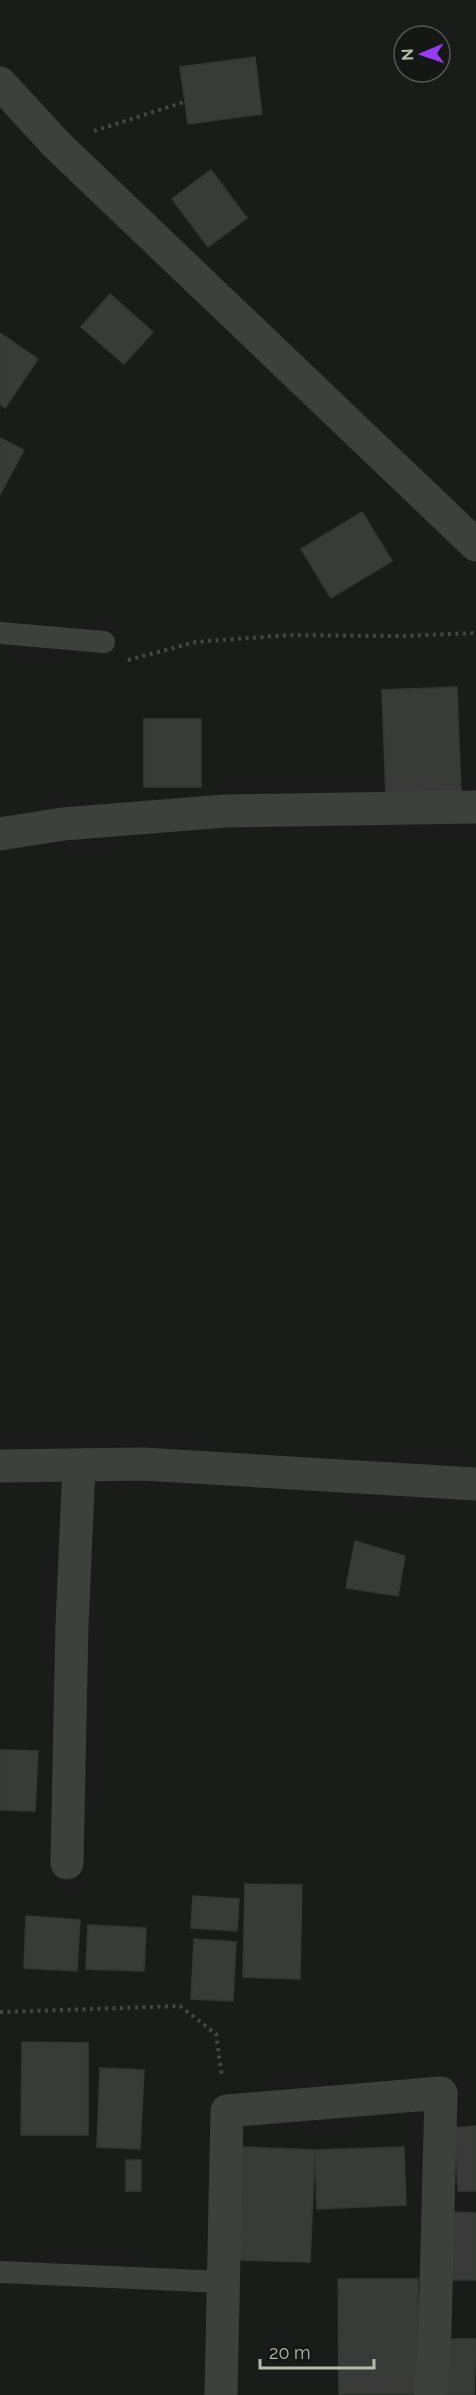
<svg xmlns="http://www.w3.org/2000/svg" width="476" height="2395" font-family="Raleway,sans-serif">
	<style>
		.building { fill: #383b37; stroke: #353834; stroke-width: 1.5 }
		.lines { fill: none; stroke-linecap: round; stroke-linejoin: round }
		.path { stroke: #444841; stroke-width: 4; stroke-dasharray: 3 4.5; stroke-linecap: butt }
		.service { stroke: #3d413b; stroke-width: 22 }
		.minor { stroke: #3d413b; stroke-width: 33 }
	</style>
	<rect width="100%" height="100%" fill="#1a1c1a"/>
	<!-- building -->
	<g class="building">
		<path d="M255,57L262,114L188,124L180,67Z"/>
		<path d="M211,170L247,218L208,247L172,199Z"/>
		<path d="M110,294L153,332L124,364L81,327Z"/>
		<path d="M0,333L38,359L5,408L0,404Z"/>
		<path d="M0,438L24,450L0,495Z"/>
		<path d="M362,512L392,561L331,598L301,549Z"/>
		<path d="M457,687L461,794L386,797L382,690Z"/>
		<rect x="144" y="719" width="57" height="68"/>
		<path d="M355,1541L405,1556L398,1596L346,1588Z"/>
		<path d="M0,1750L38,1751L35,1811L0,1810Z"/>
		<path d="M245,1884L302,1885L300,1979L243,1977Z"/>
		<path d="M193,1896L239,1899L237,1931L191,1928Z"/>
		<path d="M26,1916L80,1920L77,1971L24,1968Z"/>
		<path d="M88,1925L146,1928L144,1971L86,1969Z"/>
		<path d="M194,1939L236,1942L233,2001L191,1999Z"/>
		<path d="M22,2042L88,2043V2135H21Z"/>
		<path d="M100,2068L144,2070L140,2149L97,2147Z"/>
		<path d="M476,2126V2191H458L455,2128Z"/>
		<path d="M242,2147L315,2150L310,2262L239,2260Z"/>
		<path d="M404,2147L406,2205L317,2209L315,2150Z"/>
		<rect x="126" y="2160" width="15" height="31"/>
		<path d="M445,2212L476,2213V2280H445Z"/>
		<path d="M338,2279H418L419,2394H339Z"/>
		<path d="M444,2339H476L474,2395H444Z"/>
	</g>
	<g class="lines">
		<!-- path -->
		<g class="path">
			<path d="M94,131L184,102"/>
			<path d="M128,660L196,642L289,635L400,636L476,633"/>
			<path d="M0,2012L180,2006L216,2034L222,2077"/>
		</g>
		<!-- service -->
		<g class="service">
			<path d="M0,633L104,642"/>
			<path d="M0,2272L223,2282"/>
		</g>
		<!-- minor -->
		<g class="minor">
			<path d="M0,83L56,144L101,187L476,545"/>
			<path d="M0,834L63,824L225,811L476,807"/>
			<path d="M0,1466L143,1464L476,1484"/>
			<path d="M67,1863L72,1625L79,1466"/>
			<path d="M221,2395L227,2111L441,2093L435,2328L431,2395"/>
		</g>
	</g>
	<!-- north arrow -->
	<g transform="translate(422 54) rotate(268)"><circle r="28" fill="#151715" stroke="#555951" stroke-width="1.5"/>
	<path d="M0-4.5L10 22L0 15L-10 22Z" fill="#973cf2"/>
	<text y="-9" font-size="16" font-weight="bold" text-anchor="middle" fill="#b4bcac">N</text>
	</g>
	<!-- scale -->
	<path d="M260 2359v9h114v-9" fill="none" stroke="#b4bcac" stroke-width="3"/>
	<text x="269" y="2359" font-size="18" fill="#b4bcac" stroke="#151715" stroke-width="4.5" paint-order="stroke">20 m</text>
</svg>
